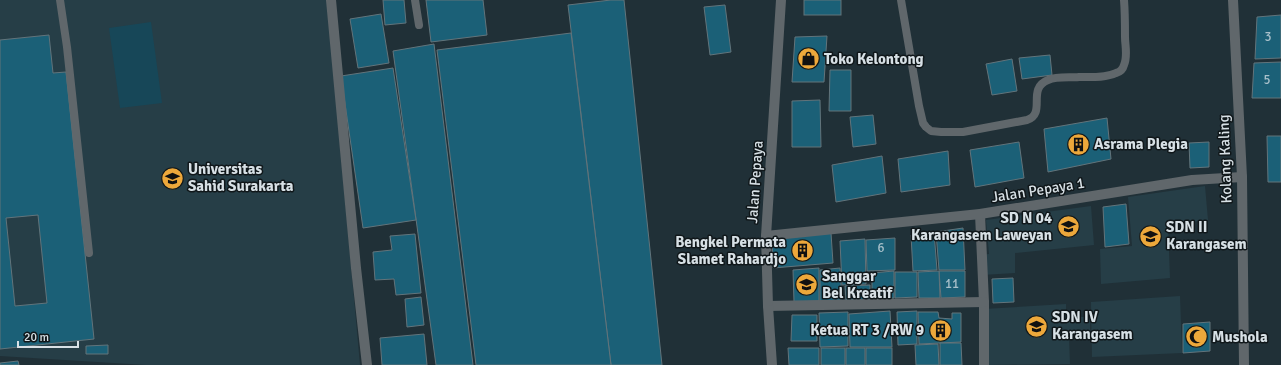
<svg xmlns="http://www.w3.org/2000/svg" width="1281" height="365" font-family="Signika,sans-serif">
	<style>
		.built { fill: #263e47 }
		.green { fill: #174758 }
		.building { fill: #1b6077; stroke: #62747b; fill-rule: evenodd }
		.lines { fill: none; stroke-linecap: round; stroke-linejoin: round }
		.service { stroke: #60676b; stroke-width: 8 }
		.minor { stroke: #60676b; stroke-width: 10 }
		.tertiary { stroke: #60676b; stroke-width: 10 }
		.labels { text-anchor: middle; dominant-baseline: central; stroke-width: 3; stroke-linejoin: round; paint-order: stroke }
		.number-label { font-size: 13px; fill: #a8c0ca }
		.poi-label { font-size: 15px; font-weight: bold; fill: #d7e0e5; stroke: #10171a; text-anchor: start }
		.street-label { font-size: 15px; fill: #d7e0e5; stroke: #10171a }
	</style>
	<rect width="100%" height="100%" fill="#203037"/>
	<!-- built -->
	<g class="built">
		<path d="M0,0H327L360,365H146L0,356Z"/>
		<path d="M1205,186L1208,220L1168,225L1170,278L1101,284L1100,249L1132,246L1128,197Z"/>
		<path d="M1091,206L1094,245L1015,253V273L982,275L981,255L989,254L986,220Z"/>
		<path d="M1180,296L1182,353L1092,357L1091,302Z"/>
		<path d="M1066,304V317H1090V335L1069,336L1070,364L985,365L984,309Z"/>
	</g>
	<!-- green -->
	<path class="green" d="M151,22L162,103L120,108L109,28Z"/>
	<!-- building -->
	<g class="building">
		<path d="M383,0H404L406,23L385,25Z"/>
		<path d="M426,0H483L487,35L431,42Z"/>
		<path d="M611,0H624L662,365H611L568,5Z"/>
		<rect x="804" y="0" width="37" height="15"/>
		<path d="M725,5L731,52L710,55L704,7Z"/>
		<path d="M381,14L389,63L358,68L350,19Z"/>
		<path d="M1281,15V58L1255,59L1257,17Z"/>
		<path d="M571,33L611,365H476L437,50Z"/>
		<path d="M49,35L53,73L66,72L94,339L0,349V40ZM38,215L47,303L15,306L6,218Z"/>
		<path d="M827,36L824,82H792L795,37Z"/>
		<path d="M434,44L473,365H436L393,51Z"/>
		<path d="M1050,55L1052,75L1022,79L1019,58Z"/>
		<path d="M1012,59L1017,91L992,95L986,64Z"/>
		<path d="M1281,62V98H1252L1254,63Z"/>
		<path d="M393,68L416,220L363,228L341,76Z"/>
		<path d="M830,70H851V111H829Z"/>
		<path d="M820,100L821,147H792V101Z"/>
		<path d="M873,115L876,144L853,147L850,117Z"/>
		<path d="M1107,118L1111,159L1048,172L1044,129Z"/>
		<path d="M1267,136H1281V182H1268Z"/>
		<path d="M1019,142L1024,178L975,187L970,150Z"/>
		<path d="M1209,142V167L1190,168L1189,143Z"/>
		<path d="M948,151L950,185L901,192L898,159Z"/>
		<path d="M882,156L886,193L836,202L832,165Z"/>
		<path d="M1126,204L1129,244L1105,247L1103,207Z"/>
		<path d="M963,228L965,270H939L936,232Z"/>
		<path d="M934,232L937,270L913,271L911,235Z"/>
		<path d="M831,233L833,263L773,268L772,239Z"/>
		<path d="M415,234L421,293L396,295L394,279L375,280L373,252L392,250L390,236Z"/>
		<path d="M895,238V270L867,271L866,240Z"/>
		<path d="M865,239L866,284L842,285L840,241Z"/>
		<path d="M819,268V301L794,302L793,270Z"/>
		<path d="M840,268L842,300L820,301V270Z"/>
		<path d="M894,271V298H872V273Z"/>
		<path d="M939,271H965V297L941,298Z"/>
		<path d="M939,271L940,298H919L918,272Z"/>
		<path d="M895,272H917V297L895,298Z"/>
		<path d="M1013,278L1014,302L993,303L992,279Z"/>
		<path d="M870,285V299L846,300L845,286Z"/>
		<path d="M421,297L424,325L407,327L405,299Z"/>
		<path d="M890,311L892,347H850L849,314Z"/>
		<path d="M917,311V344L898,345L897,312Z"/>
		<path d="M848,312V346L820,347L819,313Z"/>
		<path d="M918,312H938L939,318L952,319V313H961V342L919,344Z"/>
		<path d="M792,315H817V341H791Z"/>
		<path d="M1210,322V351L1183,353V324Z"/>
		<path d="M424,334L427,365H382L380,338Z"/>
		<path d="M940,343H961L962,365H940Z"/>
		<path d="M938,344L939,365H916L915,345Z"/>
		<path d="M108,345V354H86V346Z"/>
		<path d="M788,348H819V365H789Z"/>
		<rect x="821" y="348" width="24" height="17"/>
		<rect x="846" y="348" width="19" height="17"/>
		<rect x="866" y="348" width="26" height="17"/>
		<path d="M18,361L19,365H0V363Z"/>
	</g>
	<g class="lines">
		<!-- service -->
		<g class="service">
			<path d="M60,0L67,47L89,253"/>
			<path d="M415,0L419,25"/>
			<path d="M901,0L919,106L923,123L926,127L931,131L941,132H963L1027,120C1047,113 1026,89 1048,80C1057,76 1070,78 1079,77C1090,77 1106,78 1116,73C1120,72 1123,69 1124,65C1128,56 1125,46 1125,37C1125,25 1125,12 1124,0"/>
		</g>
		<!-- minor -->
		<g class="minor">
			<path d="M331,0L356,268L367,365"/>
			<path d="M980,214L984,302V365"/>
			<path d="M766,236L980,214L1192,180L1242,177"/>
			<path d="M768,306L984,302"/>
			<path d="M772,365L768,306L766,236L781,0"/>
		</g>
		<!-- tertiary -->
		<path class="tertiary" d="M1233,0L1242,177L1244,365"/>
	</g>
	<!-- icons -->
	<defs>
		<symbol id="shop-disc" viewBox="-11 -11 22 22"><circle r="9.5" fill="#eda83b" stroke="#10171a"/><path d="M-5-2.5h2.3a2.7 3.5 0 0 1 5.4 0H5L5.5 6h-11ZM-1.5-2.5h3a1.5 2.3 0 0 0-3 0Z" fill="#111"/></symbol>
		<symbol id="building-disc" viewBox="-11 -11 22 22"><circle r="9.5" fill="#eda83b" stroke="#10171a"/><path d="M-4-6H4V6H1V3H-1V6H-4ZM-2.5-4.3h1.7v1.8h-1.7ZM.8-4.3h1.7v1.8H.8ZM-2.5-1h1.7V.8h-1.7ZM.8-1h1.7V.8H.8Z" fill="#111"/></symbol>
		<symbol id="university-disc" viewBox="-11 -11 22 22"><circle r="9.5" fill="#eda83b" stroke="#10171a"/><path d="M0-5L7-2L0 1L-7-2ZM-4 1L0 2.5L4 1V4Q0 6-4 4Z" fill="#111"/></symbol>
		<symbol id="school-disc" viewBox="-11 -11 22 22"><circle r="9.5" fill="#eda83b" stroke="#10171a"/><path d="M0-5L7-2L0 1L-7-2ZM-4 1L0 2.5L4 1V4Q0 6-4 4Z" fill="#111"/></symbol>
		<symbol id="mosque-disc" viewBox="-11 -11 22 22"><circle r="9.5" fill="#eda83b" stroke="#10171a"/><path d="M3.5-4.9A6 6 0 1 0 3.5 4.9A5 5 0 1 1 3.5-4.9Z" fill="#111"/></symbol>
	</defs>
	<g fill-rule="evenodd">
		<use href="#shop-disc" x="796" y="46" width="25" height="25"/>
		<use href="#building-disc" x="1066" y="132" width="25" height="25"/>
		<use href="#university-disc" x="160" y="166" width="25" height="25"/>
		<use href="#school-disc" x="1056" y="214" width="25" height="25"/>
		<use href="#school-disc" x="1138" y="224" width="25" height="25"/>
		<use href="#building-disc" x="790" y="238" width="25" height="25"/>
		<use href="#school-disc" x="794" y="272" width="25" height="25"/>
		<use href="#school-disc" x="1024" y="314" width="25" height="25"/>
		<use href="#building-disc" x="928" y="318" width="25" height="25"/>
		<use href="#mosque-disc" x="1184" y="324" width="25" height="25"/>
	</g>
	<g class="labels">
		<!-- number labels -->
		<g class="number-label">
			<text x="1268" y="37">3</text>
			<text x="1267" y="80">5</text>
			<text x="881" y="248">6</text>
			<text x="952" y="284">11</text>
		</g>
		<!-- poi labels -->
		<g class="poi-label">
			<text x="824" y="59">Toko Kelontong</text>
			<text x="1094" y="144">Asrama Plegia</text>
			<text x="188" y="169">Universitas<tspan x="188" dy="17">Sahid Surakarta</tspan></text>
			<text x="1052" y="218" text-anchor="end">SD N 04<tspan x="1052" dy="17">Karangasem Laweyan</tspan></text>
			<text x="1166" y="227">SDN II<tspan x="1166" dy="17">Karangasem</tspan></text>
			<text x="786" y="242" text-anchor="end">Bengkel Permata<tspan x="786" dy="17">Slamet Rahardjo</tspan></text>
			<text x="822" y="276">Sanggar<tspan x="822" dy="17">Bel Kreatif</tspan></text>
			<text x="1052" y="317">SDN IV<tspan x="1052" dy="17">Karangasem</tspan></text>
			<text x="924" y="330" text-anchor="end">Ketua RT 3 /RW 9</text>
			<text x="1212" y="337">Mushola</text>
		</g>
		<!-- street labels -->
		<g class="street-label">
			<text transform="translate(1225 159) rotate(-92)">Kolang Kaling</text>
			<text transform="translate(755 182) rotate(-86)">Jalan Pepaya</text>
			<text transform="translate(1038 190) rotate(-9)">Jalan Pepaya 1</text>
		</g>
	</g>
	<!-- scale -->
	<path d="M18 341v6h60v-6" fill="none" stroke="#d7e0e5" stroke-width="2"/>
	<text x="24" y="341" font-size="12" fill="#d7e0e5" stroke="#10171a" stroke-width="3" paint-order="stroke">20 m</text>
</svg>
